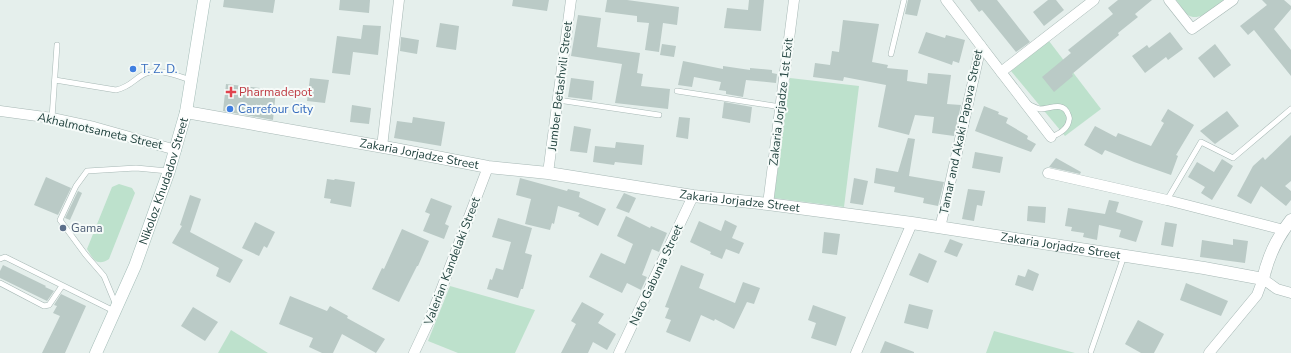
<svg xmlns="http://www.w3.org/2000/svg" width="1291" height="353" font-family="'Nunito Sans',sans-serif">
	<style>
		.green { fill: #bde1cc }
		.building { fill: #bacac6 }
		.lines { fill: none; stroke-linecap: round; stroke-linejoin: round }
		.service-casing { stroke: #a7b8b5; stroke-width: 6 }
		.minor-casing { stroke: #a7b8b5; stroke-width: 11 }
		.tertiary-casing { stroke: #a7b8b5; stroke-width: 13 }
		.secondary-casing { stroke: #a3bcb7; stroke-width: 13 }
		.service { stroke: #fff; stroke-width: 5 }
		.minor { stroke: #fff; stroke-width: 10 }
		.tertiary { stroke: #fff; stroke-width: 12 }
		.secondary { stroke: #fff; stroke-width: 12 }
		.shop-dot { fill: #3f7fe0; stroke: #f6fbf9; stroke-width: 1.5 }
		.health-dot { fill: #e0444e; stroke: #f6fbf9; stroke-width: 1.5 }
		.service-dot { fill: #5c6f8a; stroke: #f6fbf9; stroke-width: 1.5 }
		.labels { text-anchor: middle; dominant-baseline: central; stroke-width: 4; stroke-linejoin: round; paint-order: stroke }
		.shop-label { font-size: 12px; fill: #366cbe; stroke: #f6fbf9; text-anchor: start }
		.street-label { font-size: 12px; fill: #22433f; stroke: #f6fbf9 }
		.health-label { font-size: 12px; fill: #be3a42; stroke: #f6fbf9; text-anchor: start }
		.service-label { font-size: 12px; fill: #4e5e75; stroke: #f6fbf9; text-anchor: start }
	</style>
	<rect width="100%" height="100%" fill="#e5efec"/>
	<!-- green -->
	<g class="green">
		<path d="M1176,0H1227C1218,6 1199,23 1188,15C1183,12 1180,4 1176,0Z"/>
		<path d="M1049,41L1101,109L1065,136L1011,71Z"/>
		<path d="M790,78L859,86L844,207L774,198Z"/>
		<path d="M119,184L132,188L135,193L109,259C97,267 93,259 87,249L112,187Z"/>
		<path d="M450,286L535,310L515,353H458L428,341Z"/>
		<path d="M231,330L268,353H218Z"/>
		<path d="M994,331L1075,353H986Z"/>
	</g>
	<!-- building -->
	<g class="building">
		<path d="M224,0H275L273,13L223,7Z"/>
		<path d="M340,0H370L369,13L339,10Z"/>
		<path d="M513,0H549L547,11L512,6Z"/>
		<path d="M607,0H627L679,7L677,25L663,23L659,52L645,50L649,23L637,22V16L605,12Z"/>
		<path d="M749,0H764L761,31L724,28L727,8L748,10Z"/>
		<path d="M908,0H921L917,16L905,14Z"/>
		<path d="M970,0H997L1030,42L1016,52L982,10L979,12Z"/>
		<path d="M1048,0H1056L1064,10L1044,26L1033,12Z"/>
		<path d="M1118,0H1152L1135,14L1138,17L1118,33L1119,35L1072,74L1073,76L1054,92L1042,77L1071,53L1068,50L1113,14L1108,8Z"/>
		<path d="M1262,0H1284L1291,6V9L1274,29L1291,50V76L1254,30L1248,35L1240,26L1267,5Z"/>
		<path d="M578,15L601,18L597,47L640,53L637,73L643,74L641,86L670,89L668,109L615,103L622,64L571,56Z"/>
		<path d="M843,20L879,24L872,62L888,65L887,68L908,70L907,81L927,84L928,73L951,75L947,104L961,105L954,136L932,133L934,117L915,115L909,135L878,127L886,85L844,77L843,81L813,77L815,63L830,65L832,51L839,52Z"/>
		<path d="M440,23L459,26L456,50L436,47Z"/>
		<path d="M363,25L381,26L378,55L353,52L350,75L332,73L337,36L361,39Z"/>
		<path d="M926,32L945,38L946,35L965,40L959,63L953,61L952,65L918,53Z"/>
		<path d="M1170,32L1183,49L1168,60L1166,57L1145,73L1132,56L1147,45L1149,48Z"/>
		<path d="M401,37L419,40L417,54L400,51Z"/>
		<path d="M662,44L676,46L674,57L660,55Z"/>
		<path d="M1215,44L1231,65L1214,78L1198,58Z"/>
		<path d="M683,61L723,69V66L750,70V68L772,70V73L777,74L776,83L746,80L743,97L726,94V91L719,90L721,82L694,77L692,87L678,85Z"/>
		<path d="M310,78L329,80L325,103L307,101Z"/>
		<path d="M571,78L594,81L592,100L568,97Z"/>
		<path d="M226,84L276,90L273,120L223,111Z"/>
		<path d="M724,102L752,107L750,123L722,118Z"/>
		<path d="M352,105L371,108L369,124L350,122Z"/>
		<path d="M984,106L999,112L998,114L1008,118L1006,123L1028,136L1027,139L1036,144L1031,152L975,131Z"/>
		<path d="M1168,109L1194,125L1176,155L1178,156L1171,175L1134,162L1105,150L1102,155L1084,145L1095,126L1116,137L1118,133L1151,146L1164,123L1161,121Z"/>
		<path d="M1227,111L1239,126L1215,144L1200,131Z"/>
		<path d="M413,117L445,122L441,146L394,138L397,121L412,123Z"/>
		<path d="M679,117L690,118L688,139L676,137Z"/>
		<path d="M574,126L591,129L587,153L570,151Z"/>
		<path d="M1291,135V181L1285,186L1291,191V200L1286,206L1261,186L1251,204L1237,196L1253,166L1263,157L1265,160Z"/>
		<path d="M908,138L915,139L909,176L944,182L938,206L923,203L924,198L894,192L895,187L874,183L876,168L898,172Z"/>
		<path d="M616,142L644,145L642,165L615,162L614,165L593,162L595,146L615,148Z"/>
		<path d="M975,152L1003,157L1000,173L972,168Z"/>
		<path d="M1056,158L1081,172L1080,174L1049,167Z"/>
		<path d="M1222,159L1233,166L1212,200L1201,193L1205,187L1188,177L1197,162L1214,172Z"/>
		<path d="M46,177L71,188L58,215L34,205Z"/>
		<path d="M520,178L567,191L568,189L580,192L579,197L606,209L598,226L578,216L580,213L558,206L554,224L552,223L550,230L525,224L531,199L516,195Z"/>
		<path d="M854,178L868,181L863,205L850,203Z"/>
		<path d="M327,179L334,180L335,179L355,182L351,207L330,203L331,199L324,198Z"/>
		<path d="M968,189L985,191L982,206L977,205L974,221L962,219Z"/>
		<path d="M78,191L82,193L70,220L65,218Z"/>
		<path d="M624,193L636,198L629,213L616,208Z"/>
		<path d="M190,195L201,199L190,232L243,260L230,283L216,276L219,268L172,243L182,226L180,225Z"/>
		<path d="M431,198L452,206L445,224L449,226L444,239L423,231L430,214L425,212Z"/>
		<path d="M1109,200L1119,202L1116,212L1143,221L1136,242L1119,237L1121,230L1099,225L1097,240L1083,237L1084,233L1071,231L1072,227L1065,226L1068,208L1105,214Z"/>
		<path d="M1028,206L1046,207L1045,223L1027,221Z"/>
		<path d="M626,216L650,228L651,226L667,233L659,252L652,249L642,275L647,277L641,290L627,283L622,293L589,277L601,253L625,264L633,244L617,236Z"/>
		<path d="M498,218L532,228L525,253L532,255L523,289H521L518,298L487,289L490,279L492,280L496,268L503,270L511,242L492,237Z"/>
		<path d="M725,220L737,226L732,238L744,243L739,254L726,249L722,259L710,254L711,252L690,242L699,221L721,231Z"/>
		<path d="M255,222L275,232L267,248L264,246L259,256L242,248Z"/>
		<path d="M1165,222L1177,224L1173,247L1161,245Z"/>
		<path d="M402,229L429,241L418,266H417L399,302L372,289L382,268L384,269Z"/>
		<path d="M824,232L840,234L837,255L822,253Z"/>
		<path d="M950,239L963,244L957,257L944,252Z"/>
		<path d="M1233,239L1248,241L1245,263L1200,257L1202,240L1233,245Z"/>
		<path d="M919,253L937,261L928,283L909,275Z"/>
		<path d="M3,265L46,286L45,287L54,291L47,301L0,278V271Z"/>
		<path d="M681,265L704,274L699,288L735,303L743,282L760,288L754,304L747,302L734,329L715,319L714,321L701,315L690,342L666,332L671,320L665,318L669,308L665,307Z"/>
		<path d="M1028,269L1039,274L1033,291L1015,285L1018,275L1025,277Z"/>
		<path d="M1186,283L1228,301L1221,316L1180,300Z"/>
		<path d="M61,294L86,306L65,353H42L60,316L53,313L57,306L54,305Z"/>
		<path d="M290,296L327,311L330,306L348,316L347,318L385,339L376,353L342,334L333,353H322L309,347L313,338L279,324Z"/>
		<path d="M582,302L604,314L598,323L616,334L607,350L593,342L588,353H561L576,324L571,321Z"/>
		<path d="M909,304L933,310L928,329L904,323Z"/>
		<path d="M813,305L846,317L836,346L811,338L816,323L808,320Z"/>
		<path d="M193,307L218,322L205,341L181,326Z"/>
		<path d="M1138,320L1164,334L1154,353H1141L1125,344Z"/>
		<path d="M885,341L914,352V353H880Z"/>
	</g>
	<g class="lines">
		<defs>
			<g id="service">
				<path d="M891,54L904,0"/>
				<path d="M55,80L116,90C130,87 133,80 144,74C158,67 177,76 191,80"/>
				<path d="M677,91L781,107"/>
				<path d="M558,100L659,115"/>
				<path d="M1028,104C1032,106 1036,108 1040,109C1050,109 1063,101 1068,114C1069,116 1070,118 1069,120C1068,129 1059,134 1051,137"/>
				<path d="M52,118L57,45"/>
				<path d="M1167,200L1201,142L1233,158L1291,109"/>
				<path d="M0,259L5,257L114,311"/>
				<path d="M0,283L44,306L49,305L62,286"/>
				<path d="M116,305L104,276L85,254L60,220L76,186L87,171L136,168L168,171"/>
				<path d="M1091,351L1124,256"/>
			</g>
			<g id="minor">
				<path d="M1169,0L1192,29L1233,0"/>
				<path d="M981,46L1051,137"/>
				<path d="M1001,72L1094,0"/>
				<path d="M0,111L52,118L94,127L176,150"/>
				<path d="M382,147L399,0"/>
				<path d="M548,173L571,0"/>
				<path d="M1048,173L1167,200L1284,230"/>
				<path d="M768,204L794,0"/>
				<path d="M940,228L981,46L946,0"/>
				<path d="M414,353L430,319L488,167"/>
				<path d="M619,353L693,196"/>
				<path d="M856,353L912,223"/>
				<path d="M1209,353L1257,295L1263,279L1277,289L1291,293"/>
			</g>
			<g id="tertiary">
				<path id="s1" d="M186,112L395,149L488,167L548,173L693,196L768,204L912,223L1204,268L1263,279C1268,257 1277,237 1291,220"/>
			</g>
			<g id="secondary">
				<path id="s2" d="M96,353L135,266L169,171L186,112L204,0"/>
			</g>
		</defs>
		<!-- service casing -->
		<use href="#service" class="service-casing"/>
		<!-- minor casing -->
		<use href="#minor" class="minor-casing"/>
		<!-- tertiary casing -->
		<use href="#tertiary" class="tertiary-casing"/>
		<!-- secondary casing -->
		<use href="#secondary" class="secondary-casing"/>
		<!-- service -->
		<use href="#service" class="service"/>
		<!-- minor -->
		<use href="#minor" class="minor"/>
		<!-- tertiary -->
		<use href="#tertiary" class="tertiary"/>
		<!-- secondary -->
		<use href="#secondary" class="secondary"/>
	</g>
	<!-- markers -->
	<g class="shop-dot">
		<circle cx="133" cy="69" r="4"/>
		<circle cx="230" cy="109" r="4"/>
	</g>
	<path class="health-dot" d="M229 86h4v4h4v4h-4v4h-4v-4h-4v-4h4z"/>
	<circle class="service-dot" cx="63" cy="228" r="4"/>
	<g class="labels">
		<!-- shop labels -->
		<g class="shop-label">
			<text x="141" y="69">T. Z. D.</text>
			<text x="238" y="109">Carrefour City</text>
		</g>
		<!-- street labels -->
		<g class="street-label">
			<text transform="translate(560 86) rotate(-83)">Jumber Betashvili Street</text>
			<text transform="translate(781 102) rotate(-83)">Zakaria Jorjadze 1st Exit</text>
			<text transform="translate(100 131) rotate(13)">Akhalmotsameta Street</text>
			<text transform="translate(961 132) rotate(-78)">Tamar and Akaki Papava Street</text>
			<text stroke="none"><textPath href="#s1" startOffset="237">Zakaria Jorjadze Street</textPath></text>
			<text stroke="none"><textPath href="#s2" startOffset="185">Nikoloz Khudadov Street</textPath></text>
			<text stroke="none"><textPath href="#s1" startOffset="561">Zakaria Jorjadze Street</textPath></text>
			<text stroke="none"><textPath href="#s1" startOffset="885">Zakaria Jorjadze Street</textPath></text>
			<text transform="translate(452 261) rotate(-69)">Valerian Kandelaki Street</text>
			<text transform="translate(656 275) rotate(-65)">Nato Gabunia Street</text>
		</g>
		<!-- health labels -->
		<g class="health-label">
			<text x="239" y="92">Pharmadepot</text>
		</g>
		<!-- service labels -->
		<g class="service-label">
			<text x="71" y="228">Gama</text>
		</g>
	</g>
</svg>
